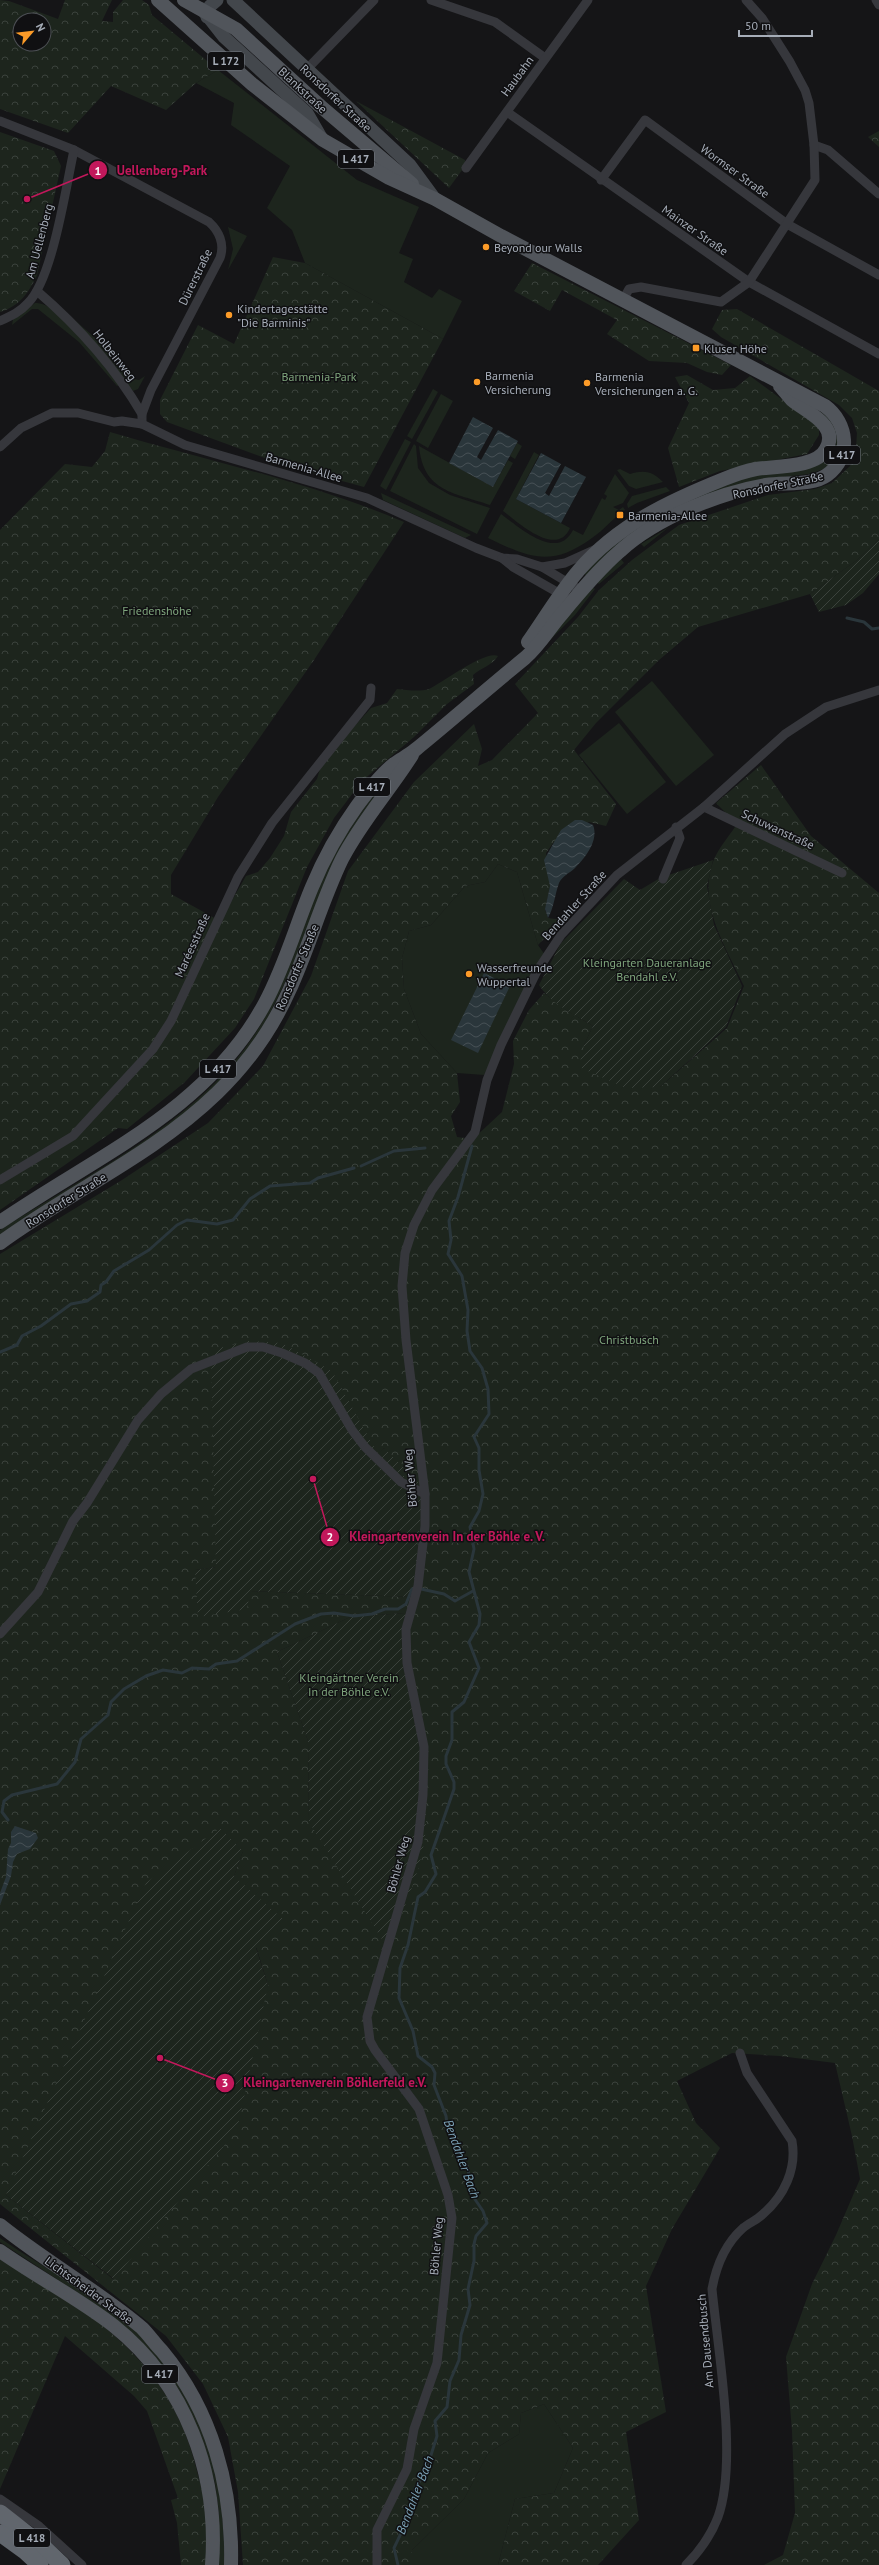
<svg xmlns="http://www.w3.org/2000/svg" width="879" height="2565" font-family="'PT Sans',sans-serif">
	<style>
		.grass { fill: #1d251d }
		.forest { fill: url(#forest-crowns); fill-rule: evenodd }
		.garden { fill: url(#garden-furrows) }
		.water { fill: url(#water-waves) }
		.lines { fill: none; stroke-linecap: round; stroke-linejoin: round }
		.stream { stroke: #2a363b; stroke-width: 3 }
		.street { stroke: #36373c; stroke-width: 9 }
		.secondary { stroke: #43474c; stroke-width: 13 }
		.primary { stroke: #51555b; stroke-width: 14 }
		.highway { stroke: #61666d; stroke-width: 17 }
		.primary-bridge { stroke: #51555b; stroke-width: 14 }
		.poi-dot { fill: #fc9b28; stroke: #101012; stroke-width: 1.5 }
		.labels { text-anchor: middle; dominant-baseline: central; stroke-width: 3; stroke-linejoin: round; paint-order: stroke }
		.shield { fill: #101012; stroke: #797e86; stroke-width: 1 }
		.shield-label { font-size: 11px; font-weight: bold; fill: #a6adb8 }
		.street-label { font-size: 12px; fill: #a6adb8; stroke: #101012 }
		.poi-label { font-size: 12px; fill: #a6adb8; stroke: #101012; text-anchor: start }
		.park-label { font-size: 12px; fill: #7ea47c; stroke: #101012 }
		.water-label { font-size: 13px; font-style: italic; fill: #7ba1b5; stroke: #101012 }
		.leader { fill: none; stroke: #c2185b; stroke-width: 1.5 }
		.callout-dot { fill: #c2185b; stroke: #101012; stroke-width: 1.5 }
		.mark-label { font-size: 12px; text-anchor: middle; font-weight: bold; fill: #fff }
		.callout-label { font-size: 13px; text-anchor: middle; font-weight: bold; fill: #c2185b; stroke: #101012; stroke-width: 3; stroke-linejoin: round; paint-order: stroke }
	</style>
	<defs>
		<pattern id="forest-crowns" width="20" height="18" patternUnits="userSpaceOnUse"><rect width="20" height="18" fill="#1d251d"/><path d="M2 6a3 3 0 1 1 6 0M12 15a3 3 0 1 1 6 0" fill="none" stroke="#3b423c"/></pattern>
		<pattern id="garden-furrows" width="10" height="10" patternUnits="userSpaceOnUse"><rect width="10" height="10" fill="#1d251d"/><path d="M-1 1l2-2M0 10L10 0M9 11l2-2" fill="none" stroke="#3b423c"/></pattern>
		<pattern id="water-waves" width="16" height="10" patternUnits="userSpaceOnUse"><rect width="16" height="10" fill="#2a363b"/><path d="M0 5q4-4 8 0t8 0" fill="none" stroke="#465055"/></pattern>
	</defs>
	<rect width="100%" height="100%" fill="#151517"/>
	<!-- grass -->
	<g class="grass">
		<path d="M218,70L357,180L419,207L399,253L413,259L404,282L432,298L439,289L462,301L443,339L305,263L292,230L267,208L290,166L231,125L234,103L196,83Z"/>
		<path d="M228,227L247,236L228,270L233,249Z"/>
		<path d="M35,303C58,300 105,367 119,385L117,386L79,342L38,309H32L12,325L13,319Z"/>
		<path d="M61,308L102,344L129,378L139,380L145,376L138,389L133,391Z"/>
		<path d="M433,389L438,392L412,439L407,436Z"/>
		<path d="M441,394L453,401L428,448L416,441Z"/>
		<path d="M821,412L833,420L839,446L832,462L824,469L809,474L774,478L718,493L588,577L583,573C625,530 680,500 736,481C761,472 789,470 815,466C826,463 839,451 835,438C832,429 824,421 821,412Z"/>
		<path d="M405,439L411,442L386,490L380,486Z"/>
		<path d="M517,443L522,446L515,459L510,456Z"/>
		<path d="M414,444L416,446L418,468L429,483L450,495L490,508L477,534L390,491Z"/>
		<path d="M419,446L493,487L508,460L513,463L490,505C455,493 423,492 419,446Z"/>
		<path d="M534,452L539,455L516,499L570,528C557,558 519,523 503,511Z"/>
		<path d="M620,469L630,474C644,470 652,471 663,482L636,489L629,486L617,470Z"/>
		<path d="M615,474L629,493L623,503L613,507L619,510L623,507L625,510C613,518 604,530 592,538C552,567 531,559 488,538L501,514C519,527 557,562 573,530L583,535L602,498L605,500L607,496L604,494Z"/>
		<path d="M666,487L670,491L637,503L628,508L627,504L632,496Z"/>
		<path d="M381,493L471,535L465,538L383,500Z"/>
		<path d="M669,527L644,547L641,544Z"/>
		<path d="M621,559L624,563L599,584L596,582Z"/>
		<path d="M591,586L595,589L575,615L538,652Z"/>
		<path d="M652,681L714,755L676,786L615,712Z"/>
		<path d="M619,723L666,782L627,814L579,755Z"/>
		<path d="M386,779L267,1019C255,1038 242,1058 226,1075C163,1142 77,1187 0,1236V1230C93,1170 207,1119 264,1019C289,975 300,925 321,880C339,842 361,811 386,779Z"/>
		<path d="M498,864L517,872L538,945L545,955L484,1075L457,1073L421,1034L404,989L402,958L409,931L431,925L465,886L485,882Z"/>
		<path d="M0,2238C40,2266 84,2288 122,2319C159,2349 200,2407 212,2454C221,2490 224,2527 225,2565H218L219,2513L215,2483L194,2419L179,2391L92,2302L0,2242Z"/>
		<path d="M544,2404L573,2448L554,2493L515,2499L498,2565H412V2550L464,2499L488,2453L519,2434L521,2413Z"/>
	</g>
	<!-- forest -->
	<g class="forest">
		<path d="M0,0L9,1L58,19L65,0H112L102,21L113,22V12L123,0H142L149,5L152,15L218,70L196,83L166,110L111,86L68,133L0,109ZM20,20H44V44H20Z"/>
		<path d="M356,101L465,160V166L449,188Z"/>
		<path d="M879,131V147L868,137Z"/>
		<path d="M0,132L54,151L61,166L37,275C29,292 20,306 0,312Z"/>
		<path d="M273,257L305,263L443,339L364,487L284,465L167,422L160,414V400L198,325L234,344Z"/>
		<path d="M532,263L731,365L722,375L707,372L687,363L649,361L607,334L617,320L562,290L550,311L514,291Z"/>
		<path d="M737,309L879,391V539L857,560L810,594L698,627L659,660L596,723L574,750L616,804L606,826L589,822L553,843L546,853L550,886L545,910L548,918L562,920L538,945L517,872L498,864L485,882L465,886L431,925L409,931L402,958L404,989L421,1034L457,1073L460,1102L451,1116L457,1137L473,1139L502,1112L514,1064L513,1041L529,1010L544,993L566,1010L593,1026L584,1045L660,1087L727,1028L744,986C727,949 697,904 713,862C718,848 731,834 739,821L728,815L716,803L761,765L811,836L879,893V2565H764L783,2555L795,2513L792,2431L786,2357L812,2284L836,2235L860,2179L852,2136L835,2063L780,2056L732,2053L677,2081L696,2123L720,2148L672,2229L646,2286L666,2412L626,2432L639,2520L598,2565H498L515,2499L554,2493L573,2448L544,2404L521,2413L519,2434L488,2453L464,2499L412,2550V2565H243L238,2492L228,2437L203,2384L166,2336L0,2204V1254L122,1180L208,1123L263,1066L311,976L348,871L414,782L474,724L482,749L478,766L492,760L538,713L515,684L578,617L599,590L632,560L679,525L768,495L815,489L832,483L850,466L856,449L857,433L852,418L839,405L721,337L712,329L722,310ZM363,1430L378,1455L384,1448L399,1474L412,1597L250,1591L195,1570L216,1567ZM406,1613C394,1652 412,1706 419,1746L309,1822L308,1741L277,1652L350,1617ZM243,1851L234,1876L268,1985L113,2279L6,2195Z"/>
		<path d="M687,375L713,390L735,388L750,376L819,427V435L807,454L720,471L679,487L668,448L689,403L675,377Z"/>
		<path d="M110,432C208,461 310,482 404,522L314,660L218,797L171,875V894L220,921L246,876L258,872L270,858L284,836L291,812L317,779L322,762L371,708L387,703L397,689C406,690 420,692 429,689C442,683 485,650 498,656C493,665 481,668 473,675L474,684L447,704L414,737L362,781L334,818L307,867L254,999L235,1028L185,1082L127,1129L118,1128L0,1210V530L65,464L92,467L105,451Z"/>
		<path d="M0,2256C92,2313 173,2362 198,2475C201,2487 206,2501 207,2514C208,2530 206,2548 206,2565H181L177,2523L171,2500L178,2498L147,2411L134,2396L65,2336L0,2489Z"/>
	</g>
	<!-- garden -->
	<g class="garden">
		<path d="M879,539V574L863,593L846,605L819,612L810,594L857,560Z"/>
		<path d="M713,860L707,886L714,925L742,986L726,1027L660,1087L626,1088L579,1067L584,1045L593,1026C575,1015 551,1004 539,985L561,943L624,879L640,890L660,878Z"/>
		<path d="M248,1341L282,1343L332,1371L378,1454L384,1448L404,1468L399,1474L424,1484L412,1597L250,1591L247,1609L198,1617L195,1570L216,1567L211,1350Z"/>
		<path d="M406,1613C396,1645 406,1679 413,1712C419,1744 427,1791 426,1824C424,1867 403,1909 388,1949L309,1822L308,1741L277,1652L350,1617Z"/>
		<path d="M220,1828L243,1851L234,1876L285,1921L256,1948L268,1985L237,2130L114,2279L6,2195L146,1883Z"/>
	</g>
	<!-- water -->
	<g class="water">
		<path d="M473,417L493,428L477,457L481,460L498,430L518,441L493,487L449,463Z"/>
		<path d="M541,453L561,464L545,493L549,496L565,466L586,477L561,523L516,499Z"/>
		<path d="M575,820H582L593,825C599,840 586,857 575,868C570,873 562,876 559,883C555,894 554,907 548,918L545,909L550,886L544,860L561,830Z"/>
		<path d="M484,973L510,986L478,1053L451,1040Z"/>
		<path d="M15,1826L36,1833L38,1838L30,1849L17,1854L13,1862L11,1876L0,1905V1893L6,1877L8,1849L11,1843V1832Z"/>
	</g>
	<g class="lines">
		<!-- stream -->
		<g class="stream">
			<path d="M847,618L864,622L872,629L879,628"/>
			<path d="M361,1166L394,1151L425,1148"/>
			<path d="M0,1352L17,1345L22,1336L41,1326L71,1304L87,1301L100,1292L101,1285L106,1282L114,1271L149,1250L177,1225L187,1220L217,1224L233,1220L250,1199L270,1186L310,1183L318,1178L354,1168"/>
			<path d="M421,1589L444,1594L455,1601L473,1591"/>
			<path d="M8,1820L2,1812L4,1801L12,1795L57,1784L75,1762L81,1739L108,1715L111,1702L124,1689L146,1676L163,1670L182,1673L192,1668L209,1669L216,1664L237,1661L295,1624L321,1614L334,1613L354,1616L372,1614L385,1609H398L406,1604L412,1589"/>
			<path d="M398,2565L394,2548L413,2508L415,2488L425,2474L437,2436L435,2421L447,2407L450,2381L459,2360L461,2335L470,2305L468,2289L474,2261V2244L476,2236L487,2223L483,2211L472,2195L468,2169L447,2124L446,2116L434,2085L435,2073L432,2067L418,2056L413,2031L399,1998L400,1968L408,1945L418,1897L425,1892L436,1874L431,1855L454,1789V1782L446,1764V1756L452,1740V1712L464,1702L479,1668L469,1642L479,1625L480,1614L469,1572L474,1549L470,1527L479,1511L483,1494L479,1470V1448L474,1437L489,1414L488,1389L482,1368L470,1351L467,1331L468,1310L462,1276L448,1254L451,1240L449,1221L458,1197L472,1146"/>
		</g>
		<!-- street -->
		<g class="street">
			<path d="M431,0L495,22L545,58"/>
			<path d="M876,0L879,5"/>
			<path d="M306,70L374,0"/>
			<path d="M507,112L749,282L879,354"/>
			<path d="M0,121L74,150L209,222C219,231 225,244 220,258L151,390L142,414V424"/>
			<path d="M814,145L828,150L879,194"/>
			<path d="M466,168L588,0"/>
			<path d="M601,180L645,120L787,224L879,275"/>
			<path d="M37,291C79,327 114,366 142,414"/>
			<path d="M623,300L629,289L641,287L721,302L749,282L815,180L814,145L809,103L805,90L790,62L762,18L746,0"/>
			<path d="M0,321C11,316 20,312 28,303C53,278 66,186 74,150"/>
			<path d="M0,447L21,428L52,413H78L114,422L122,421L142,424L185,445L367,498L476,548L502,558L517,559L542,567L582,591"/>
			<path d="M502,558L513,567L564,596"/>
			<path d="M542,567L565,563L596,549"/>
			<path d="M704,807L842,873"/>
			<path d="M663,879L680,838L676,827"/>
			<path d="M0,1180L73,1136L153,1049L171,1021L238,877L272,823L370,700L371,688"/>
			<path d="M0,1634L38,1592L73,1521L87,1503L138,1420L161,1394L191,1369L247,1347H263L282,1353L305,1363L319,1373L352,1430L365,1447L401,1482L425,1494"/>
			<path d="M0,2499L39,2526L82,2565"/>
			<path d="M377,2565V2530L407,2469L414,2429L437,2363L452,2218L448,2195L419,2109L375,2050L370,2041L367,2017L418,1842L423,1795L424,1747L407,1663L406,1629L418,1586L425,1526V1494L406,1340L402,1286L405,1253L414,1225L432,1190L475,1132L487,1080L501,1045L537,971L561,935L617,875L704,807L785,734L826,707L879,690"/>
			<path d="M686,2565C699,2552 711,2535 718,2517C738,2461 718,2351 712,2289C716,2267 725,2244 743,2228C749,2223 757,2220 763,2214C784,2196 797,2169 792,2141L747,2073L740,2053"/>
		</g>
		<!-- secondary -->
		<g class="secondary">
			<path d="M233,0L410,165L435,199"/>
			<path d="M202,9L224,37L307,113L322,139"/>
			<path d="M207,17L210,6L217,0"/>
		</g>
		<!-- primary -->
		<g class="primary">
			<path d="M319,105L412,184"/>
			<path d="M528,642C545,618 560,592 579,570C618,525 669,501 724,479C734,475 745,471 756,469C774,466 817,468 826,449C840,425 806,412 792,400C788,396 784,390 780,386"/>
			<path d="M0,1222C96,1156 208,1110 265,1003C285,966 296,925 312,887C324,858 339,831 357,806C368,791 380,775 394,764C401,759 409,755 415,750C452,720 488,688 525,658C539,646 549,629 561,615C579,593 598,570 620,551C656,518 719,493 766,485C785,482 812,486 827,475C852,457 848,423 825,406L501,236L435,199L389,178L323,140L252,84L158,0"/>
			<path d="M0,1243C71,1191 153,1155 217,1093C247,1064 272,1029 289,991C309,948 321,902 342,859C361,822 390,790 412,755"/>
			<path d="M0,2225C46,2262 97,2290 142,2328C149,2335 155,2344 162,2351C212,2411 233,2488 231,2565"/>
			<path d="M0,2251C37,2277 78,2298 114,2326C186,2384 219,2474 212,2565"/>
		</g>
		<!-- highway -->
		<g class="highway">
			<path d="M0,2513L41,2545L62,2565"/>
			<path d="M0,2533L25,2551L40,2565"/>
		</g>
		<!-- primary-bridge -->
		<path class="primary-bridge" d="M184,0L236,29L319,105"/>
	</g>
	<!-- markers -->
	<g class="poi-dot">
		<circle cx="486" cy="247" r="4"/>
		<circle cx="229" cy="315" r="4"/>
		<rect x="692" y="344" width="8" height="8" rx="2"/>
		<circle cx="477" cy="382" r="4"/>
		<circle cx="587" cy="383" r="4"/>
		<rect x="616" y="511" width="8" height="8" rx="2"/>
		<circle cx="469" cy="974" r="4"/>
	</g>
	<g class="labels">
		<!-- shield labels -->
		<g class="shield">
			<rect x="208" y="52" width="36" height="18" rx="3"/>
			<rect x="338" y="150" width="36" height="18" rx="3"/>
			<rect x="824" y="446" width="36" height="18" rx="3"/>
			<rect x="354" y="778" width="36" height="18" rx="3"/>
			<rect x="200" y="1060" width="36" height="18" rx="3"/>
			<rect x="142" y="2365" width="36" height="18" rx="3"/>
			<rect x="14" y="2529" width="36" height="18" rx="3"/>
		</g>
		<g class="shield-label">
			<text x="226" y="61">L 172</text>
			<text x="356" y="159">L 417</text>
			<text x="842" y="455">L 417</text>
			<text x="372" y="787">L 417</text>
			<text x="218" y="1069">L 417</text>
			<text x="160" y="2374">L 417</text>
			<text x="32" y="2538">L 418</text>
		</g>
		<!-- street labels -->
		<g class="street-label">
			<text transform="translate(517 76) rotate(-54)">Haubahn</text>
			<text transform="translate(303 90) rotate(43)">Blankstraße</text>
			<text transform="translate(336 98) rotate(43)">Ronsdorfer Straße</text>
			<text transform="translate(735 171) rotate(36)">Wormser Straße</text>
			<text transform="translate(695 230) rotate(35)">Mainzer Straße</text>
			<text transform="translate(39 241) rotate(-75)">Am Uellenberg</text>
			<text transform="translate(195 277) rotate(-64)">Dürerstraße</text>
			<text transform="translate(115 355) rotate(52)">Holbeinweg</text>
			<text transform="translate(304 467) rotate(16)">Barmenia-Allee</text>
			<text transform="translate(778 485) rotate(-12)">Ronsdorfer Straße</text>
			<text transform="translate(778 829) rotate(25)">Schuwanstraße</text>
			<text transform="translate(574 905) rotate(-48)">Bendahler Straße</text>
			<text transform="translate(192 945) rotate(-66)">Maréesstraße</text>
			<text transform="translate(297 967) rotate(-67)">Ronsdorfer Straße</text>
			<text transform="translate(66 1200) rotate(-32)">Ronsdorfer Straße</text>
			<text transform="translate(410 1478) rotate(-95)">Böhler Weg</text>
			<text transform="translate(398 1864) rotate(-75)">Böhler Weg</text>
			<text transform="translate(436 2246) rotate(-85)">Böhler Weg</text>
			<text transform="translate(89 2290) rotate(36)">Lichtscheider Straße</text>
			<text transform="translate(705 2341) rotate(-95)">Am Dausendbusch</text>
		</g>
		<!-- poi labels -->
		<g class="poi-label">
			<text x="494" y="247">Beyond our Walls</text>
			<text x="237" y="308">Kindertagesstätte<tspan x="237" dy="14">"Die Barminis"</tspan></text>
			<text x="704" y="348">Kluser Höhe</text>
			<text x="485" y="375">Barmenia<tspan x="485" dy="14">Versicherung</tspan></text>
			<text x="595" y="376">Barmenia<tspan x="595" dy="14">Versicherungen a. G.</tspan></text>
			<text x="628" y="515">Barmenia-Allee</text>
			<text x="477" y="967">Wasserfreunde<tspan x="477" dy="14">Wuppertal</tspan></text>
		</g>
		<!-- park labels -->
		<g class="park-label">
			<text x="319" y="376">Barmenia-Park</text>
			<text x="157" y="610">Friedenshöhe</text>
			<text x="647" y="962">Kleingarten Daueranlage<tspan x="647" dy="14">Bendahl e.V.</tspan></text>
			<text x="629" y="1339">Christbusch</text>
			<text x="349" y="1677">Kleingärtner Verein<tspan x="349" dy="14">In der Böhle e.V.</tspan></text>
		</g>
		<!-- water labels -->
		<g class="water-label">
			<text transform="translate(462 2159) rotate(70)">Bendahler Bach</text>
			<text transform="translate(415 2495) rotate(-69)">Bendahler Bach</text>
		</g>
	</g>
	<!-- callouts -->
	<path class="leader" d="M27 199L98 170M313 1479L330 1537M160 2058L225 2083"/>
	<g class="callout-dot">
		<circle cx="27" cy="199" r="4"/>
		<circle cx="313" cy="1479" r="4"/>
		<circle cx="160" cy="2058" r="4"/>
		<circle cx="98" cy="170" r="10"/>
		<circle cx="330" cy="1537" r="10"/>
		<circle cx="225" cy="2083" r="10"/>
	</g>
	<g class="mark-label">
		<text x="98" y="175">1</text>
		<text x="330" y="1541">2</text>
		<text x="225" y="2087">3</text>
	</g>
	<g class="callout-label">
		<text x="162" y="175">Uellenberg-Park</text>
		<text x="447" y="1541">Kleingartenverein In der Böhle e. V.</text>
		<text x="335" y="2087">Kleingartenverein Böhlerfeld e.V.</text>
	</g>
	<!-- north arrow -->
	<g transform="translate(32 32) rotate(62)"><circle r="19" fill="#101012" stroke="#4c4f54"/>
	<path d="M0-3L7 15L0 10L-7 15Z" fill="#fc9b28"/>
	<text y="-6" font-size="11" font-weight="bold" text-anchor="middle" fill="#a6adb8">N</text>
	</g>
	<!-- scale -->
	<path d="M739 30v6h73v-6" fill="none" stroke="#a6adb8" stroke-width="2"/>
	<text x="745" y="30" font-size="12" fill="#a6adb8" stroke="#101012" stroke-width="3" paint-order="stroke">50 m</text>
</svg>
